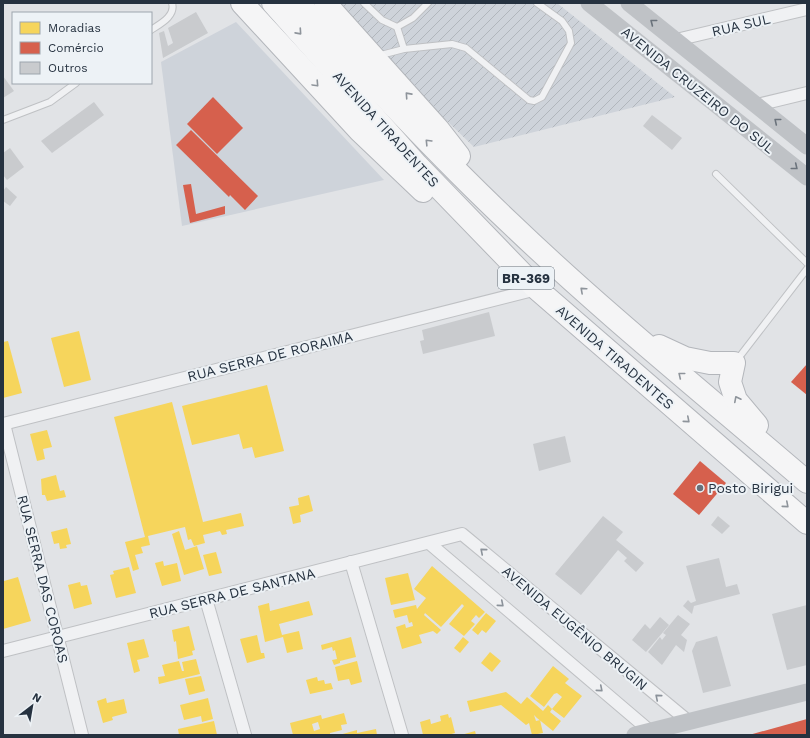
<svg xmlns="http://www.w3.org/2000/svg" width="810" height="738" font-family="'Work Sans',sans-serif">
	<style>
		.built { fill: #ced3da }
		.industrial { fill: url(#industrial-furrows) }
		.homes { fill: #f6d55c; fill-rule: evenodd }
		.shops { fill: #d6604d }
		.building { fill: #c9cbce }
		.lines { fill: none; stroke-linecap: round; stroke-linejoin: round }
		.lane-casing { stroke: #bfc1c4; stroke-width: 8 }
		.street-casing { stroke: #bfc1c4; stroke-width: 14 }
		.highway-casing { stroke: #b3b6bb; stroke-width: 24 }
		.lane { stroke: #f0f1f3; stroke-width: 6 }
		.street { stroke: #f0f1f3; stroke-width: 12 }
		.secondary { stroke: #bfc2c6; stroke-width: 17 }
		.highway { stroke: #f5f5f6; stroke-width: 22 }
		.oneway { stroke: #6b737c }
		.oneway2 { stroke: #8e949b }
		.oneway3 { stroke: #8b929a }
		.poi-dot { fill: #67707a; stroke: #edf2f6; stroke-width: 1.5 }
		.labels { text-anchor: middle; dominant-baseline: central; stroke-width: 4; stroke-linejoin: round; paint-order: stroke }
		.shield { fill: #edf2f6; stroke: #626c77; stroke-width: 1 }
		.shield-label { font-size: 13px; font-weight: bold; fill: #263240 }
		.street-label { font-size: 14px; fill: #263240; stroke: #edf2f6 }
		.poi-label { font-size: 14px; fill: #263240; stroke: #edf2f6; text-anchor: start }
	</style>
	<defs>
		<pattern id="industrial-furrows" width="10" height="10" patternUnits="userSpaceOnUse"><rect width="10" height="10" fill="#ced3da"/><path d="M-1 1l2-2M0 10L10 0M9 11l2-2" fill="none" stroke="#b1b6bc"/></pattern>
	</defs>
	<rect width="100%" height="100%" fill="#e1e3e6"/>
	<!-- built -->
	<path class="built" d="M236,22L384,180L182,226L161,62Z"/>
	<!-- industrial -->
	<path class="industrial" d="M331,3H557L675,97L474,147L365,42Z"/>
	<!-- homes -->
	<g class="homes">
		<path d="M79,331L91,380L64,387L51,338Z"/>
		<path d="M8,341L22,393L3,398V342Z"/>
		<path d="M267,385L284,451L255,458L252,447L243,449L239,434L192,445L182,406Z"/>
		<path d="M172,402L203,522L241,513L244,526L226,530L227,534L222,535L220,531L203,535L205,543L194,546L191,539L188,540L185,527L148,536L150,545L141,547L143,553L135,555L139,569L133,571L125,542L145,537L114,417Z"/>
		<path d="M47,430L52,447L43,449L45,459L37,461L30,434Z"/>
		<path d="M56,475L60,491L64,490L66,497L47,501L45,495H42L41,479Z"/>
		<path d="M309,495L313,511L300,515L301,522L293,524L289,507L299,505L298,498Z"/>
		<path d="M67,528L71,544L66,545L67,548L60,549L59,543L54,544L51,532Z"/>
		<path d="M179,531L185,550L197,546L204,569L184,575L172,534Z"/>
		<path d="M216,552L222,573L209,576L203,555Z"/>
		<path d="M163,561L164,566L177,563L181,581L162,586L155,563Z"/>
		<path d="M432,566L485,612L479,618L476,615L471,621L475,624L464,636L449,624L464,606L462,604L441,627L425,613L424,615L441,630L437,634L433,631L419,635L422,643L402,649L396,627L405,624L406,628L413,626L412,622L409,623L407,615L395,618L393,610L416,605L417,609L426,598L414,589Z"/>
		<path d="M129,567L136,593L116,598L110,575L114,574L113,571Z"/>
		<path d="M408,573L415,600L391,605L385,578Z"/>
		<path d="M18,577L31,621L3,629V583L4,581Z"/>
		<path d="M80,582L81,586L87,585L92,604L74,609L68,585Z"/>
		<path d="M309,601L313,615L279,624L282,635L299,631L303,649L287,653L283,637L265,642L258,606L269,603L270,611Z"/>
		<path d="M486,613L496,621L486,633L482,630L478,635L472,630Z"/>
		<path d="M189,626L195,650L192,651L193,655L178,659L176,641L174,642L172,630Z"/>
		<path d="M257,635L261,653H264L265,658L247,663L240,639Z"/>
		<path d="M351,637L356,657L340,661V663L334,665L332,660L337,659L335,650L333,651L332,647L322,650L321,645Z"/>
		<path d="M463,637L469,642L460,653L454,648Z"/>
		<path d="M144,639L149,657L137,660L140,671L134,673L127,643Z"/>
		<path d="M490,652L501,661L492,672L481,663Z"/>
		<path d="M196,659L200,674L159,684L158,677L165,676L162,665L179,661L182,671H184L182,662Z"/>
		<path d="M357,661L362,682L351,685L349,679L338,681L335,667Z"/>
		<path d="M553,666L569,679L565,683L582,696L564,718L552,709L562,697L557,693L554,694L544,707L530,696Z"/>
		<path d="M201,676L205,691L189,695L185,679Z"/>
		<path d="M317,677L318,681L324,680L325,684L331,683L333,689L310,694L306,680Z"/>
		<path d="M506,692L521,704L527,697L543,711L548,705L552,709L550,712L561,721L553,731L537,718L534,715L536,721L540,720L543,733L532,735L529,723L526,725L501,705L470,712L467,701Z"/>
		<path d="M106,698L107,703L124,699L127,713L112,717L113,720L103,723L97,701Z"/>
		<path d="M208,698L213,719L202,722L201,716L184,720L180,705Z"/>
		<path d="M344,713L347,724L341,725L342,730L330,733V735H293L290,723L321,715L322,719ZM318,722L320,729L314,731L312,724Z"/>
		<path d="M448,714L449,718L451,717L455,733L448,735H423L420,722L430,719L431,724L441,721L440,716Z"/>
		<path d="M214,721L217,735H179L178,729Z"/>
		<path d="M376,729L377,735H339L357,730V733Z"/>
		<path d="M475,731L476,735H461Z"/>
	</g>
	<!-- shops -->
	<g class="shops">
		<path d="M213,97L243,128L217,154L187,124Z"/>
		<path d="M191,130L258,196L245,210L230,195L229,197L176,145Z"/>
		<path d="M191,184L196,214L225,206V214L190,223L183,185Z"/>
		<path d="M807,364V395L791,382Z"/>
		<path d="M700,461L726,483L699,515L673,494Z"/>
		<path d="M807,719V735H749Z"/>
	</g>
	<!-- building -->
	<g class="building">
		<path d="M196,12L208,33L163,58L159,33L164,31L168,46L173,43L168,28Z"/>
		<path d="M3,76L14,91L3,98Z"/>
		<path d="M94,102L104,115L52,153L41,141Z"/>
		<path d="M652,115L682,138L672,150L643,126Z"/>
		<path d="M10,148L24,167L7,180L3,175V153Z"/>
		<path d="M6,187L17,197L10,206L3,201V191Z"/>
		<path d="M489,312L495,336L423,354L420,341L424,340L422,330Z"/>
		<path d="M565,436L571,462L539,471L533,444Z"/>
		<path d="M603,516L623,532L616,540L644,563L636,572L624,561L627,558L618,550L581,595L555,574Z"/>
		<path d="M718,516L730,526L722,534L711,525Z"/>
		<path d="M719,558L726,587L737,584L740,594L694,606L692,614L683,606L688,600L691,603L696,601L686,566Z"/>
		<path d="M807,605V665L787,670L772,614Z"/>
		<path d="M678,615L690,624L681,635L687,640L684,652L676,645L662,665L648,652L660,637L662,640L666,635L663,633Z"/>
		<path d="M660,617L669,625L646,652L632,640L645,624L650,629Z"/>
		<path d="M717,636L731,686L703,693L692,651L696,642Z"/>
	</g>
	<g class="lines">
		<defs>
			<g id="lane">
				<path d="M364,3L382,20L397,27L413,18L428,3"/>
				<path d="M397,27L404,49"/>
				<path d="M151,30C160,24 176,16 172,3"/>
				<path d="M377,56L404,49L452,44L466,48L529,100L534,101L542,97L571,43L569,31L562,21L537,3"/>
				<path d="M3,120L50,102L76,83"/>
				<path d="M716,174L807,263"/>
				<path d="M737,360L807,269"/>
			</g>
			<g id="street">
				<path d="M676,40L807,9"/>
				<path d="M757,105L807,93"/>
				<path d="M3,424L537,289"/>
				<path d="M4,424L82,735"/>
				<path d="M429,543L650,731"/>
				<path d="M351,562L402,735"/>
				<path d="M206,599L245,735"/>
				<path d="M3,651L462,534L688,721"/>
			</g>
			<g id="highway">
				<path d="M242,3L360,131L423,191"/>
				<path d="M273,3L417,165L537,289L807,523"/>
				<path d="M298,3C367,78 436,153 510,223C605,314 707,396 807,482"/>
				<path d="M325,3L438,129L459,156"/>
				<path d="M659,346L685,358L710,363H734L730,382L736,400L757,425"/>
			</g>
		</defs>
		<!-- lane casing -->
		<use href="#lane" class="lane-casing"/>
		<!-- street casing -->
		<use href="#street" class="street-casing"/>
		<!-- highway casing -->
		<use href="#highway" class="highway-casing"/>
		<!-- lane -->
		<use href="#lane" class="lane"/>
		<!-- street -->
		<use href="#street" class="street"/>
		<!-- secondary -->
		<g class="secondary">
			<path d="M589,3L807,177"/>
			<path d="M629,3L807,146"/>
			<path d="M635,735L807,692"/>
		</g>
		<!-- highway -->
		<use href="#highway" class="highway"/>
	</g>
	<!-- one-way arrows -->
	<defs><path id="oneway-chevron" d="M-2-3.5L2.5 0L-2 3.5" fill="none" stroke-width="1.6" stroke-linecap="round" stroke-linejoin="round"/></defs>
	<g class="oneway">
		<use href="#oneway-chevron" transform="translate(653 22) rotate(-142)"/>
		<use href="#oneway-chevron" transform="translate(777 121) rotate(-141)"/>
		<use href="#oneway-chevron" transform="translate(795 167) rotate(39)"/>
	</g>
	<g class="oneway2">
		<use href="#oneway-chevron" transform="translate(299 32) rotate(48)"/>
		<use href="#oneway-chevron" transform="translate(316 84) rotate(47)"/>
		<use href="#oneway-chevron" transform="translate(408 95) rotate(-132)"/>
		<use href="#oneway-chevron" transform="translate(428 142) rotate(-134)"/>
		<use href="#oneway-chevron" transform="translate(583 290) rotate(-138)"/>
		<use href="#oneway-chevron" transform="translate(681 375) rotate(-141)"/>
		<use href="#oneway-chevron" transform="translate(737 399) rotate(-117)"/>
		<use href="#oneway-chevron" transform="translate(687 420) rotate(41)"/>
		<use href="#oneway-chevron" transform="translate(786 505) rotate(41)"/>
	</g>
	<g class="oneway3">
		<use href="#oneway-chevron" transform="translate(483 551) rotate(-140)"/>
		<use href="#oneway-chevron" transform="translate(501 604) rotate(40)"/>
		<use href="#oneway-chevron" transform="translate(600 689) rotate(40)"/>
		<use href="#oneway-chevron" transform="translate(658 697) rotate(-140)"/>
	</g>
	<!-- markers -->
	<circle class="poi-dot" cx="700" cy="488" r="4"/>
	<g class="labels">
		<!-- shield labels -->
		<rect class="shield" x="498" y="267" width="56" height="22" rx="3"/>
		<g class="shield-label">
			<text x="526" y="278">BR-369</text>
		</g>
		<!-- street labels -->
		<g class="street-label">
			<text transform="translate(741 25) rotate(-13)">RUA SUL</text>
			<text transform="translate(698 90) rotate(39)">AVENIDA CRUZEIRO DO SUL</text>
			<text transform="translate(386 129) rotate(48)">AVENIDA TIRADENTES</text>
			<text transform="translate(270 356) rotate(-14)">RUA SERRA DE RORAIMA</text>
			<text transform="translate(615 357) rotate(41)">AVENIDA TIRADENTES</text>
			<text transform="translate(43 579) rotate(76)">RUA SERRA DAS COROAS</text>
			<text transform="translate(232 593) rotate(-14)">RUA SERRA DE SANTANA</text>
			<text transform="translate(575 628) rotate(40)">AVENIDA EUGÊNIO BRUGIN</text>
		</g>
		<!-- poi labels -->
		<g class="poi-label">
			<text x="708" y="488">Posto Birigui</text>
		</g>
	</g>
	<!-- border -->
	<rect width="810" height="738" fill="none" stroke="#263240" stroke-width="8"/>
	<!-- legend -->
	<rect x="12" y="12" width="140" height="72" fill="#edf2f6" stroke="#9da5ad"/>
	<rect x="20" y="22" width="20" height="12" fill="#f6d55c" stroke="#9da5ad"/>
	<text x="48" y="32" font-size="12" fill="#263240">Moradias</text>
	<rect x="20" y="42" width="20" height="12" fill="#d6604d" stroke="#9da5ad"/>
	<text x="48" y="52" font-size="12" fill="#263240">Comércio</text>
	<rect x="20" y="62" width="20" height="12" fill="#c9cbce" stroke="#9da5ad"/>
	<text x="48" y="72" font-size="12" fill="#263240">Outros</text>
	<!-- north arrow -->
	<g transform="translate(32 706) rotate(31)" stroke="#edf2f6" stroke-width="3" paint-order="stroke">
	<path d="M0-3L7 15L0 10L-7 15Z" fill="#263240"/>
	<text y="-6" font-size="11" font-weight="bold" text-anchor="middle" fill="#263240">N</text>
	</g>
</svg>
